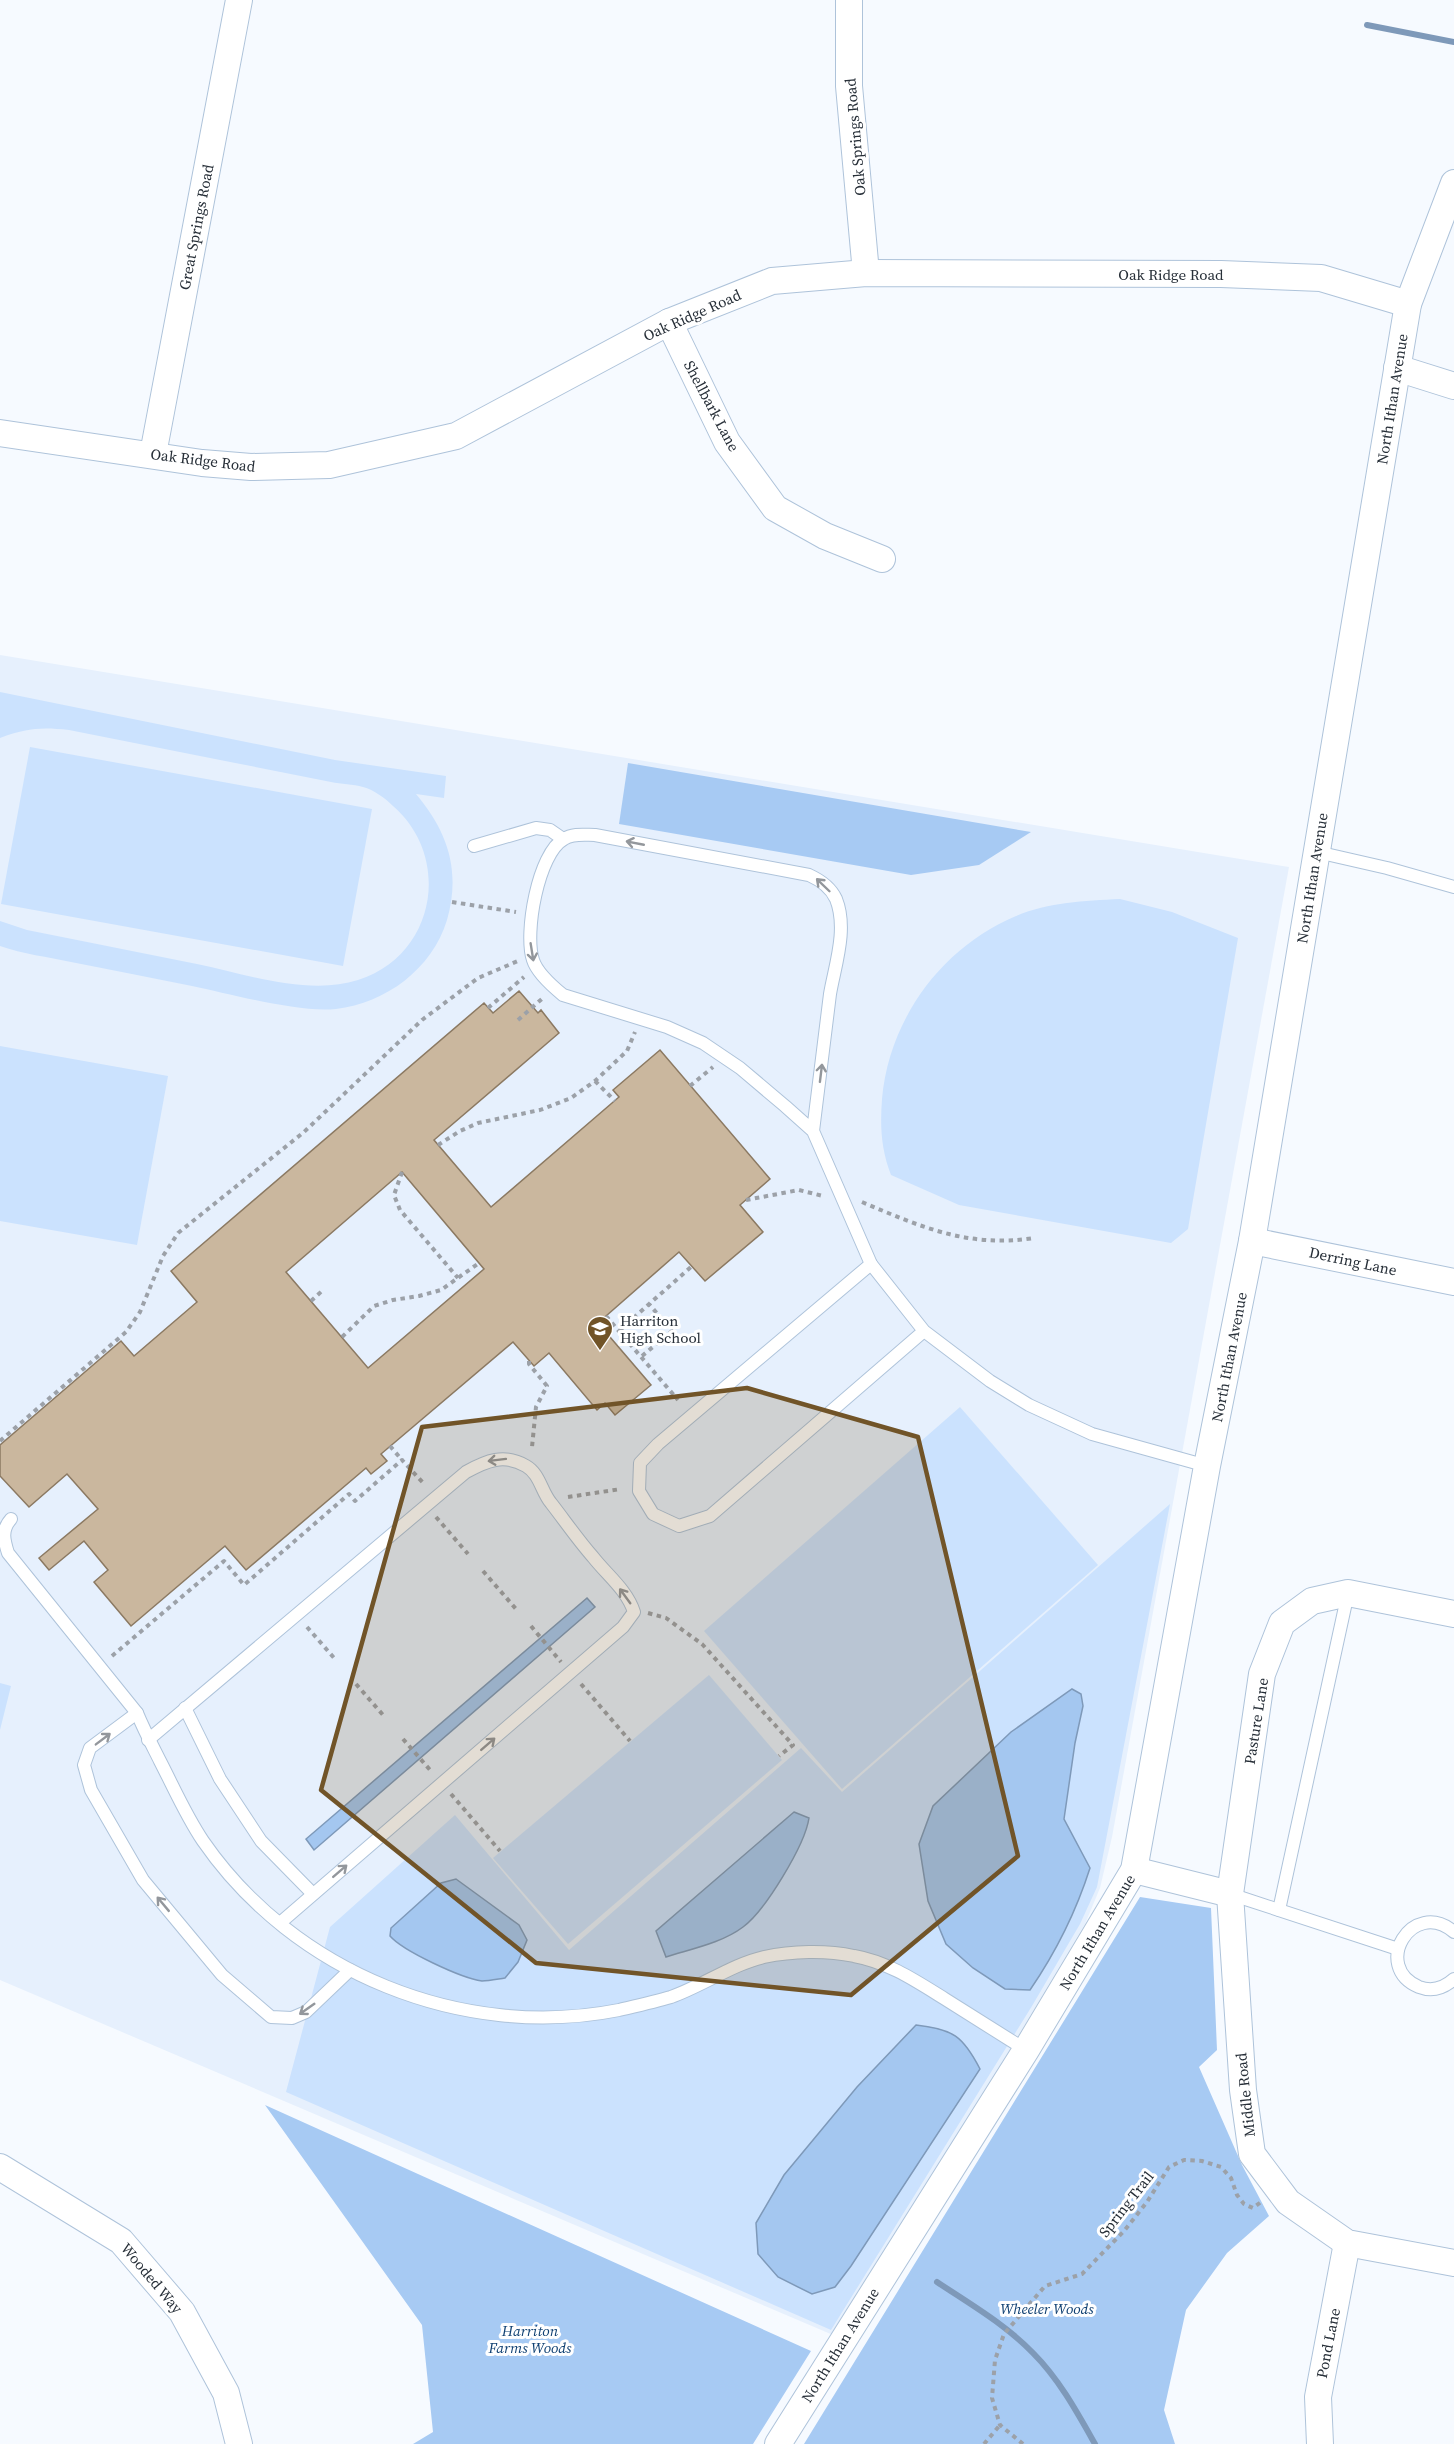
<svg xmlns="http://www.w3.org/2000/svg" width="1454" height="2444" font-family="'Source Serif 4',serif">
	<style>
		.built { fill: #e6f0fd }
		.green { fill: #cbe2fe }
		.forest { fill: #a7caf3 }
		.water { fill: #a4c7f0; stroke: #7e99b9; stroke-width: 1.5 }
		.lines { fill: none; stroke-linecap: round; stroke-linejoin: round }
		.stream { stroke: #7e99b9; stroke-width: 6 }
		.building { fill: #cab79e; stroke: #8b7962; stroke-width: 1.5; fill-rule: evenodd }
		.lane-casing { stroke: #aec3da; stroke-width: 14 }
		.street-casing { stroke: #aec3da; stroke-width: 28 }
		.path { stroke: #9ca1a8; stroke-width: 4; stroke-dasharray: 4.5 4.5; stroke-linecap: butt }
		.lane { stroke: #fff; stroke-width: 12 }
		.street { stroke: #fff; stroke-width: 26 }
		.oneway { stroke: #93979c }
		.marked { fill: #715428; fill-opacity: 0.2; stroke: #715428; stroke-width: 4.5; stroke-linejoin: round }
		.labels { text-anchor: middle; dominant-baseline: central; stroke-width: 6; stroke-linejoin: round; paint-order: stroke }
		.street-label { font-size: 15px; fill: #272f38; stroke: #fff }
		.poi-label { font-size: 15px; fill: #272f38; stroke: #fff; text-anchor: start }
		.park-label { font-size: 15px; font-style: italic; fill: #0f4072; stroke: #fff }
	</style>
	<rect width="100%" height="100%" fill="#f6faff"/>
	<!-- built -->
	<path class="built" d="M0,655L1289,867L1112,1837L1100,1888L1085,1924L934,2177L833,2335L0,1980Z"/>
	<!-- green -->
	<g class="green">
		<path d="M0,692L335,760L446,776L444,798L416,794C448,832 461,871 447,920C432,969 386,1003 336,1009C298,1013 231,994 192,986C152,978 112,970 71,962C48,957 23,954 0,946V921L27,930C84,941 140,953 197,964C245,974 309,996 358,980C435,956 453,858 393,806C385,798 374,790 363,787C353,784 341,784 331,782L69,730C41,727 27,728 0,738Z"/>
		<path d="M30,747L372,809L343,966L1,904Z"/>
		<path d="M1120,899L1172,912L1238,938L1188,1229L1171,1243L959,1205L891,1175C881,1149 880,1127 882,1099C889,1019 942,947 1016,916C1049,902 1084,901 1120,899Z"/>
		<path d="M0,1046L168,1076L137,1245L0,1221Z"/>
		<path d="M960,1407L1098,1565L842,1789L704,1631Z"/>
		<path d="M1170,1504L1097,1887L1080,1924L1032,2006L831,2330L286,2092L330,1927L455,1815L569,1950L801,1748L842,1792Z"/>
		<path d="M709,1675L782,1760L568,1944L493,1858Z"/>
		<path d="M0,1683L11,1686L0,1730Z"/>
	</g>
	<!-- forest -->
	<g class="forest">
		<path d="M628,763L1031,832L979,865L911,875L619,824Z"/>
		<path d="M1140,1897L1211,1908L1217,2050L1199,2067L1242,2165L1269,2216L1227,2253L1186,2310L1164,2410L1175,2444H804Z"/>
		<path d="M265,2105L811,2351L753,2444H413L433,2432L422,2325Z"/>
	</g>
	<!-- water -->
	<g class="water">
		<path d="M587,1598L595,1607L314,1850L306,1839Z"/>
		<path d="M1072,1689L1081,1694L1083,1706L1075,1743L1064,1819L1090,1868C1076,1912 1056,1952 1030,1990L1005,1989L973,1968L946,1944L928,1901L919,1844L933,1806L1011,1732Z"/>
		<path d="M794,1812L809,1818C805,1845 765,1911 743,1927C722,1943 691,1949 666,1957L656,1931Z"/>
		<path d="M456,1879L519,1925L527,1940L518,1962L505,1978C498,1979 489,1981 482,1981C461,1978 403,1951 390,1936L391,1928L441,1883Z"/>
		<path d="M916,2025C953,2029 963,2036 980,2069L851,2266L835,2287L812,2294L778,2277L758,2254L756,2223L784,2175L857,2087Z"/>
	</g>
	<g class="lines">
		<!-- stream -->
		<g class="stream">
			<path d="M1367,25L1454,42"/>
			<path d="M937,2282C970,2304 1005,2324 1033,2353C1059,2379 1077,2412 1095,2444"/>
		</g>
	</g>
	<!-- building -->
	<path class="building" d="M519,991L538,1013L541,1010L559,1033L434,1140L491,1207L619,1097L613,1090L660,1050L770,1179L740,1205L763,1232L705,1281L679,1252L598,1323L651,1385L615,1415L605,1403L597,1410L549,1353L534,1366L513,1342L381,1454L387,1461L371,1474L366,1468L246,1570L225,1546L131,1626L94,1582L108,1570L84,1541L49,1570L39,1558L98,1509L67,1474L29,1507L0,1476V1445L121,1341L134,1356L197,1302L171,1271L484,1003L493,1013ZM402,1172L484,1269L368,1368L286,1272Z"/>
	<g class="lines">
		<defs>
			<g id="lane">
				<path d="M474,846L536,828L550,830L563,839"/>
				<path d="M1317,852L1387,868L1454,887"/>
				<path d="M813,1131C819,1086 824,1040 830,994C835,965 848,929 836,899C831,888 820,880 809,875L595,835C585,835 573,833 564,839C538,853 524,934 533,960C537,973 552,986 563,995L667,1027L703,1043L740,1068L785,1106L813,1131L871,1264"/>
				<path d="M924,1331L710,1516L679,1526L653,1514L639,1491L640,1463L658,1444L871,1264L924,1331L990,1381L1029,1405L1092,1434L1207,1466"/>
				<path d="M11,1519C1,1530 4,1540 8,1553L137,1713C144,1730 152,1745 160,1761C174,1788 186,1816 203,1841C294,1973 463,2041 619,2010C636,2006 654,2002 671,1997C702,1986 733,1964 764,1957C792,1951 826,1950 854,1956C888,1962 916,1981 945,1999C972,2016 999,2033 1026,2050"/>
				<path d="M185,1708L220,1779L261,1841L313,1894"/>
				<path d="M137,1713L90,1748L84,1765L91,1790L143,1880L222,1975L271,2017L292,2018L306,2012L350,1970"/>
				<path d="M148,1740L466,1472C486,1461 504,1453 526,1466C540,1474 541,1491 551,1503C565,1521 578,1540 593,1557C607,1575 627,1590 634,1612L623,1627L280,1923"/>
				<path d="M1230,1894L1398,1949"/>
				<path d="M1279,1910L1348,1593"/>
				<path d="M1454,1932C1412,1897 1371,1967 1419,1987C1432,1992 1444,1988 1454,1979"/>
			</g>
			<g id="street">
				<path d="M849,0V86L866,273"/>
				<path d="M669,322L727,442L775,508L825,536L882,559"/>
				<path d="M1397,368L1454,386"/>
				<path d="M0,433L202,463L251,467L329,465L456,436L669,322L772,281L866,273L1221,274L1321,278L1408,304"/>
				<path d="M153,454L239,0"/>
				<path d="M1252,1241L1454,1282"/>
				<path d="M1454,1614L1348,1593L1312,1601L1282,1623L1262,1674L1230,1894L1243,2090L1252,2154L1288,2202L1347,2243L1454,2263"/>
				<path d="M1134,1870L1230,1894"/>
				<path d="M0,2167L121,2241L182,2312L226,2393L239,2444"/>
				<path d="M778,2444L1026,2050L1134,1870L1207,1466L1252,1241L1408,304L1454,183"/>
				<path d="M1320,2444L1318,2397L1347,2243"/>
			</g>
		</defs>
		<!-- lane casing -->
		<use href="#lane" class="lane-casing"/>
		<!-- street casing -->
		<use href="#street" class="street-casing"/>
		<!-- path -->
		<g class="path">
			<path d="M452,902L516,912"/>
			<path d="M488,1008L524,977"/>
			<path d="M518,1020L544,997"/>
			<path d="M595,1081L615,1101"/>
			<path d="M690,1086L713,1067"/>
			<path d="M438,1145L460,1131L478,1123L540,1110L571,1098L595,1081L627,1051L635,1032"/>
			<path d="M402,1172L394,1195L400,1210L458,1278"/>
			<path d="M746,1200L799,1190L823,1196"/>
			<path d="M862,1202C921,1227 968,1248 1034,1238"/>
			<path d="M311,1301L323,1290"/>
			<path d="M606,1316L678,1400"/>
			<path d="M620,1330L692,1266"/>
			<path d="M342,1337L374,1306L393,1300L419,1296L441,1290L479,1263"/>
			<path d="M642,1356L672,1331L649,1304"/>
			<path d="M529,1361V1364L547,1386L536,1407L532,1447"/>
			<path d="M0,1441L126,1332L140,1312L163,1256L178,1233L304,1132L422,1020L478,978L518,961"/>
			<path d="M390,1446L402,1460"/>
			<path d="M568,1497L621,1489"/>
			<path d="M436,1517L468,1554"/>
			<path d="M483,1571L516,1609"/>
			<path d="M648,1613L666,1618L702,1644L793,1745L779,1756"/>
			<path d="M531,1626L561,1662"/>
			<path d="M307,1627L335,1659"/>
			<path d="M112,1656L224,1561L244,1585L349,1494L355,1501L402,1460L425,1485"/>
			<path d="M356,1684L383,1715"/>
			<path d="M581,1684L630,1741"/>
			<path d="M403,1739L431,1771"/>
			<path d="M451,1794L500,1851"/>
			<path d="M984,2444L1000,2425"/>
			<path d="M1023,2444L1000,2425L992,2398L995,2360L1004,2334L1045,2286L1082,2274L1124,2231L1147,2202L1169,2167L1184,2160L1202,2161L1221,2167L1231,2178L1237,2195L1244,2204L1253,2208L1261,2202"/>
		</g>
		<!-- lane -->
		<use href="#lane" class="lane"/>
		<!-- street -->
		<use href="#street" class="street"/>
	</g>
	<!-- one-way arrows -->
	<defs><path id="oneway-shaft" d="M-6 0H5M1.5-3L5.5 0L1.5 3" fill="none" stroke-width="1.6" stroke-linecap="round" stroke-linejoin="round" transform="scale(1.5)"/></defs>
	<g class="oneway">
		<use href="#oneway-shaft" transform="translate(635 843) rotate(-169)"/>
		<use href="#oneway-shaft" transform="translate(823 885) rotate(-136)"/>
		<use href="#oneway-shaft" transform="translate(532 952) rotate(81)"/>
		<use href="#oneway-shaft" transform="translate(821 1073) rotate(-83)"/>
		<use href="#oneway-shaft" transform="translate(497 1460) rotate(173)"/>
		<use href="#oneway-shaft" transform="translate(625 1596) rotate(-126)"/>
		<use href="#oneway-shaft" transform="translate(103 1739) rotate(-37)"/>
		<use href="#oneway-shaft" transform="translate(488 1744) rotate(-41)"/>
		<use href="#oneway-shaft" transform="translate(340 1871) rotate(-41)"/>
		<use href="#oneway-shaft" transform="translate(163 1904) rotate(-130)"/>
		<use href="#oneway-shaft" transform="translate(307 2009) rotate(145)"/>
	</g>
	<!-- marked area -->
	<path class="marked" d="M747,1388L918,1437L1018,1856L851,1995L536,1963L321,1790L422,1427Z"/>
	<!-- icons -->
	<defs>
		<symbol id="school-pin" viewBox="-11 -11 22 30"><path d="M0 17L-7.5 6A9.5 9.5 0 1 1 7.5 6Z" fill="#715428" stroke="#fff"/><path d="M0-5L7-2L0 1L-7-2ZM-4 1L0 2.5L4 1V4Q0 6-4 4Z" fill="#fff"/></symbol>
	</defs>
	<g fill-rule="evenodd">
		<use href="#school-pin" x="585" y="1314" width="30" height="40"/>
	</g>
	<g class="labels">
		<!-- street labels -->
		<g class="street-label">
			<text transform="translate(855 137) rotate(-95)">Oak Springs Road</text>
			<text transform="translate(196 227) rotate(-79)">Great Springs Road</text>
			<text x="1171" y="274">Oak Ridge Road</text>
			<text transform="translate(692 315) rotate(-24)">Oak Ridge Road</text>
			<text transform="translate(1392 399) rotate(-81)">North Ithan Avenue</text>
			<text transform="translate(712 406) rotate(62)">Shellbark Lane</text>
			<text transform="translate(203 460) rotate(7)">Oak Ridge Road</text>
			<text transform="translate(1312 878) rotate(-81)">North Ithan Avenue</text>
			<text transform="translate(1353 1261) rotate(12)">Derring Lane</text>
			<text transform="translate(1229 1357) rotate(-79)">North Ithan Avenue</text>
			<text transform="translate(1256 1721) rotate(-81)">Pasture Lane</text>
			<text transform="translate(1097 1932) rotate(-59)">North Ithan Avenue</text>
			<text transform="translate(1245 2095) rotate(-96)">Middle Road</text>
			<text transform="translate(1126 2204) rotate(-52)">Spring Trail</text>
			<text transform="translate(152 2278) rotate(50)">Wooded Way</text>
			<text transform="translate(1328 2343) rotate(-79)">Pond Lane</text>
			<text transform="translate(840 2345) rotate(-58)">North Ithan Avenue</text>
		</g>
		<!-- poi labels -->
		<g class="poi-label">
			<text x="620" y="1320">Harriton<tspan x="620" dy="17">High School</tspan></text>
		</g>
		<!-- park labels -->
		<g class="park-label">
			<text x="1047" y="2308">Wheeler Woods</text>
			<text x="530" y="2330">Harriton<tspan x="530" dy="17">Farms Woods</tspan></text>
		</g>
	</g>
</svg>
